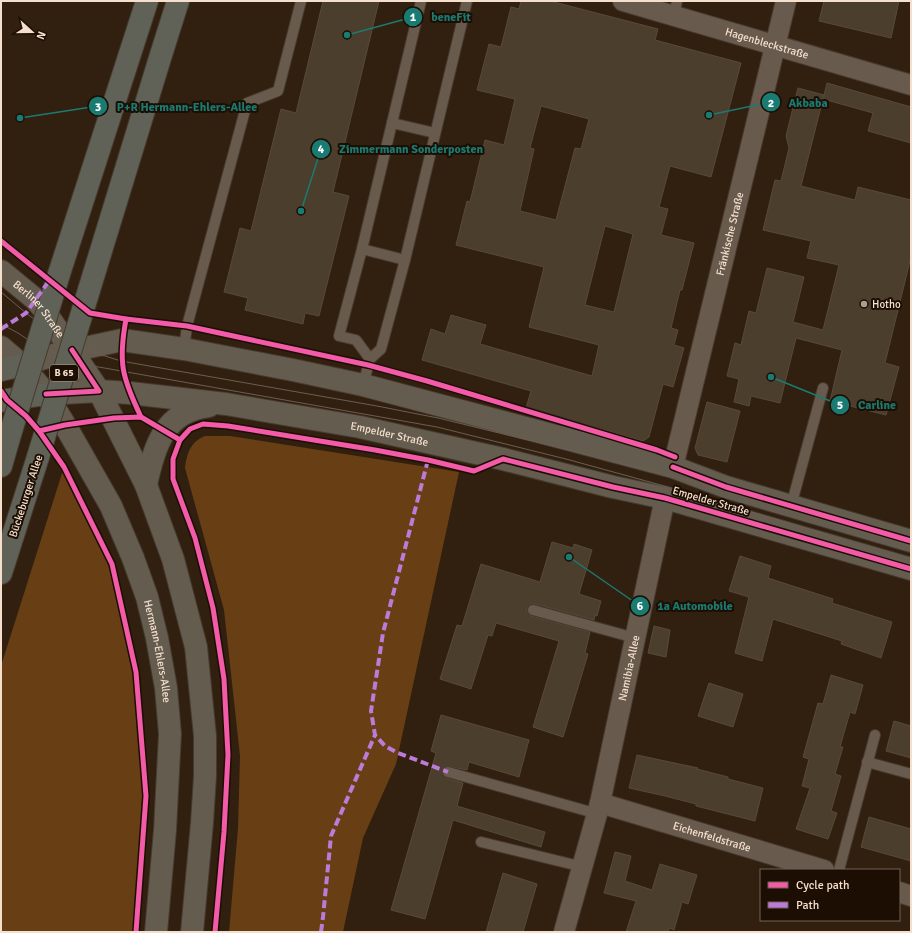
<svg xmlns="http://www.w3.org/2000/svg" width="912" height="933" font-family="Signika,sans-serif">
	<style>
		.green { fill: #683e14 }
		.building { fill: #4b3e2d; stroke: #574a3a; fill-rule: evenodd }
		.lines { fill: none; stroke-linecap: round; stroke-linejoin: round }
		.lane-casing { stroke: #473a2f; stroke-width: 12 }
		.street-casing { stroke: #473a2f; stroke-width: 22 }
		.secondary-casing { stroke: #473a2f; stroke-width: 24 }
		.highway-casing { stroke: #473a2f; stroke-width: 24 }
		.lane { stroke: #685b4e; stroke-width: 10 }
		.street { stroke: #685b4e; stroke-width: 20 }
		.secondary { stroke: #655c50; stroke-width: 22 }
		.highway { stroke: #606257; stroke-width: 22 }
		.tram { stroke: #6c5e51; stroke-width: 1 }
		.highway-bridge-casing { stroke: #473a2f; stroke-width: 24; stroke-linecap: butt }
		.highway-bridge { stroke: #606257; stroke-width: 22 }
		.quiet { stroke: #bd7bd9; stroke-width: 4; stroke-dasharray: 8 4; stroke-linecap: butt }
		.cycleway-casing { stroke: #1c0e03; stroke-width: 8 }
		.cycleway { stroke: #f35aa7; stroke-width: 5 }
		.poi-dot { fill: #b09c8a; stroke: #1c0e03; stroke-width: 1.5 }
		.labels { text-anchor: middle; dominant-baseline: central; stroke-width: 4; stroke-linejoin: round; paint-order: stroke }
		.shield { fill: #1c0e03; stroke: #b4a090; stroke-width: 1 }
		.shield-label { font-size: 10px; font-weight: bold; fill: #f5dfcd }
		.street-label { font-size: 11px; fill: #f5dfcd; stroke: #1c0e03 }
		.poi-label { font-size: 11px; fill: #f5dfcd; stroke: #1c0e03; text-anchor: start }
		.leader { fill: none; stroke: #1a7b73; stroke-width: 1.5 }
		.callout-dot { fill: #1a7b73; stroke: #1c0e03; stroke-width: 1.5 }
		.mark-label { font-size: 12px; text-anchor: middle; font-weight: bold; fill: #fff }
		.callout-label { font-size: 12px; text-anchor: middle; font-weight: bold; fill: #1a7b73; stroke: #1c0e03; stroke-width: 4; stroke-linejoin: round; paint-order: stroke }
	</style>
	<rect width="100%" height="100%" fill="#31200f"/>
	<!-- green -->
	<g class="green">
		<path d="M205,436H230L459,472L396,764L363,838L343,932H229L238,828L240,756L224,610L185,468C187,454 190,442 205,436Z"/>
		<path d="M64,467L112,564L136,672L146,796L136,932H1V666Z"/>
	</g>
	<!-- building -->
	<g class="building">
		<path d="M323,1H379L333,192L349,196L319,316L305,313L303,324L245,310L248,298L224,292L240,228L251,231L281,109L296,113Z"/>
		<path d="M521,1H550L658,29L655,40L741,63L711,177L670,166L659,207L668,209L661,235L694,243L682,290H680L671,328L678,330L674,345L684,348L673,387L663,384L649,437L643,441L526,408L531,391L422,360L431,329L445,334L451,315L486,325L480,344L592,376L599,345L529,327L544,267L456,245L467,201L470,202L485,140L504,145L515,99L477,90L489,44L501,47L511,7L519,9ZM541,106L589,119L581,149L575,148L556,220L520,211L534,149L530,148ZM605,226L633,234L614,312L585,305Z"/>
		<path d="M824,1H899L891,38L819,21Z"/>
		<path d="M827,83L911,107V143L868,131L873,113L823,99Z"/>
		<path d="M798,88L824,95L801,186L855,200L858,187L911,200V257L885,363L899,367L886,415L830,401L842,350L796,338L780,403L751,396L749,406L734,402L739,379L727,376L735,343L741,345L749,311L756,313L767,268L804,277L793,322L823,330L839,265L807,258L811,241L763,230L775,180L781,181L789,148L786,136Z"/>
		<path d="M707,402L740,411L727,462L698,455L695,448Z"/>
		<path d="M552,542L573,548L574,544L592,550L579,594L601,601L597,616L595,615L594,620L535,604H531L527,608V612L531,616L590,632L585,653L588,654L563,737L533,727L559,641L496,623L492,636L488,635L471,689L440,679L457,625L462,626L481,564L540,582Z"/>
		<path d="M740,556L771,566L768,578L833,599L832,603L892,622L881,658L841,644L842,641L773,619L762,661L735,653L749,597L729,591Z"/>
		<path d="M654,626L670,630L666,657L648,653Z"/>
		<path d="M831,675L863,685L855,714L850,712L840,747H843L835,774L841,776L831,811L837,813L828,839L796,829L810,788L802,786L809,759L803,757L818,703L823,704Z"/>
		<path d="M709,683L743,694L733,727L698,716Z"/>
		<path d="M441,715L529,740L519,777L469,762L467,770L447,766L443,768L442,773L446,778L463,783L457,806L545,832L541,847L453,820L425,919L391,910L436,753L431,751Z"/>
		<path d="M894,721L911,726V758L886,751Z"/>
		<path d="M637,755L698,768L697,769L728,777V779L763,788L755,821L696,806V804L665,796L629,788Z"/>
		<path d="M869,817L911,829V861L861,847Z"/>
		<path d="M615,852L631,856L625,881L652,890L660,864L697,875L688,904L682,902L674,930L669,928L668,932H626L636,901L604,893Z"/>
		<path d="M503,873L537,884L523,932H486Z"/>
	</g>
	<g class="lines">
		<defs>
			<g id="lane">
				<path d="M674,16L677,1"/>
				<path d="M392,123L435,133"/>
				<path d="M362,249L405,260"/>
				<path d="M184,349L187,326L247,103L278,91L301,1"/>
				<path d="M370,359L356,340L339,336L362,249L421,1"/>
				<path d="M363,385L370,359L381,349L405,260L467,1"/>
				<path d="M791,506L823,388"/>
				<path d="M533,610L635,638"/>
				<path d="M867,762L911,774"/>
				<path d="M448,772L598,814"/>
				<path d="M481,842L583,867"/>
				<path d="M839,870L875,735"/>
			</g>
			<g id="street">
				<path id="s1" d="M623,1L911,85"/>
				<path id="s2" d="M673,467L786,1"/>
				<path id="s3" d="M600,803L824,870"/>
				<path d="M899,892L911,896"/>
				<path id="s4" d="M564,932L600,803L665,498"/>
			</g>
			<g id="secondary">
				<path id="s5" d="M1,271L35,299L42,307L99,391L146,485L173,559L196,647L205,736V776L202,823L192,932"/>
				<path id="s6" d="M1,347L22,365L46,394L65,425L111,506L133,558L147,597L157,638L166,688L170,734L165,830L156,932"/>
				<path d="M22,365L57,354L122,340L184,349L293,370L363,385L673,467L726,487L911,541"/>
				<path id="s7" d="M46,394L99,391L130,393L226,404L360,427L503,459L613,487L665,498L911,569"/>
				<path d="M146,485C154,447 164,411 209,406"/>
			</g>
			<g id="highway">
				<path d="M59,274L147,1"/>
				<path d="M89,290L160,58L178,1"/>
				<path d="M1,370L22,365"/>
				<path d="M1,401L46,394"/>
				<path d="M1,466L9,438"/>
				<path d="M1,573L38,457"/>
			</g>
		</defs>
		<!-- lane casing -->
		<use href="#lane" class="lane-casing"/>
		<!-- street casing -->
		<use href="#street" class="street-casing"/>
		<!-- secondary casing -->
		<use href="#secondary" class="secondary-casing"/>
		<!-- highway casing -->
		<use href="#highway" class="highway-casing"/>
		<!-- lane -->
		<use href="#lane" class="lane"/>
		<!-- street -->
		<use href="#street" class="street"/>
		<!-- secondary -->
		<use href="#secondary" class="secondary"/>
		<!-- highway -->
		<use href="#highway" class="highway"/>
		<!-- tram -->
		<g class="tram">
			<path d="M1,292L26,313L67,344L121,361L377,406L438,418L671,475L911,546"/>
			<path d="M1,324L18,333L30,341L57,354L93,366L437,427L566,459L668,487L805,528L911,564"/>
		</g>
		<defs>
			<g id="highway-bridge">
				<path d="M9,438L59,274"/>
				<path d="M38,457L89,290"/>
			</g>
		</defs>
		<!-- highway-bridge casing -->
		<use href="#highway-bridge" class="highway-bridge-casing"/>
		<!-- highway-bridge -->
		<use href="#highway-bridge" class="highway-bridge"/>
		<!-- quiet -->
		<g class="quiet">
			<path d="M1,329L26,313L49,281"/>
			<path d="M428,460L383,633L371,711L375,735L385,746L398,753L448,772"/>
			<path d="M321,932L323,917L331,836L375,735"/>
		</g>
		<defs>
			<g id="cycleway">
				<path d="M1,241L90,313L126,319L187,326L368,365L427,381L657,450L675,457"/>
				<path d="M126,319C118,363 122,377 141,417"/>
				<path d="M1,391L7,400L26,416L39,431L64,467L112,564L136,672L146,796L136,932"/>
				<path d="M46,394L99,391L72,350"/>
				<path d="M39,431L65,425L114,418L141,417L180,440"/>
				<path d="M673,467L726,487L911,541"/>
				<path d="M215,932L224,832L228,755L224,679L213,608L195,538L173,479V459L180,440L190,429L203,424L228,426L375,450L428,460L474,471L503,459L613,487L665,498L911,569"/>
			</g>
		</defs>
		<!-- cycleway casing -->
		<use href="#cycleway" class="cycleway-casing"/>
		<!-- cycleway -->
		<use href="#cycleway" class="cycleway"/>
	</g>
	<!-- markers -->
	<circle class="poi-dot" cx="864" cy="304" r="4"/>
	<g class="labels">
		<!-- shield labels -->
		<rect class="shield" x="50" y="365" width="28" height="16" rx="3"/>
		<g class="shield-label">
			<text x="64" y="373">B 65</text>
		</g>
		<!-- street labels -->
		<g class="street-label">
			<text stroke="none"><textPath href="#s1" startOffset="150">Hagenbleckstraße</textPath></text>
			<text stroke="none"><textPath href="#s2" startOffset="240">Fränkische Straße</textPath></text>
			<text stroke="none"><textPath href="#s5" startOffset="54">Berliner Straße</textPath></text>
			<text stroke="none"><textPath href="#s7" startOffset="347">Empelder Straße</textPath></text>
			<text transform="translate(26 496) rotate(-72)">Bückeburger Allee</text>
			<text transform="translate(711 501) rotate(16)">Empelder Straße</text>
			<text stroke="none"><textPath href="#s6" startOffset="348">Hermann-Ehlers-Allee</textPath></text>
			<text stroke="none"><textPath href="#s4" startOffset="272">Namibia-Allee</textPath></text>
			<text stroke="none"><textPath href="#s3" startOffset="117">Eichenfeldstraße</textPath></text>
		</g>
		<!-- poi labels -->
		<g class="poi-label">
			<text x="872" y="304">Hotho</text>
		</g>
	</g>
	<!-- callouts -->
	<path class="leader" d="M347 35L413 17M709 115L771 102M20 118L98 106M301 211L321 149M771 377L840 405M569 557L640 606"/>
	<g class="callout-dot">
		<circle cx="347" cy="35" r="4"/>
		<circle cx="709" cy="115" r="4"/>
		<circle cx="20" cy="118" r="4"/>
		<circle cx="301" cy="211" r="4"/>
		<circle cx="771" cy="377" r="4"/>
		<circle cx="569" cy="557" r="4"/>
		<circle cx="413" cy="17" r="10"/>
		<circle cx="771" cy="102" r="10"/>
		<circle cx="98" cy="106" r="10"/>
		<circle cx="321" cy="149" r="10"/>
		<circle cx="840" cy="405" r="10"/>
		<circle cx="640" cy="606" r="10"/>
	</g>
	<g class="mark-label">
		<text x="413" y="21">1</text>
		<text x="771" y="107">2</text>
		<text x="98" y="111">3</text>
		<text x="321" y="153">4</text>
		<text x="840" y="409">5</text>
		<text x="640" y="610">6</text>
	</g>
	<g class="callout-label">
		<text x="451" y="21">beneFit</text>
		<text x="808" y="107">Akbaba</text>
		<text x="187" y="111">P+R Hermann-Ehlers-Allee</text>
		<text x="411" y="153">Zimmermann Sonderposten</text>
		<text x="877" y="409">Carline</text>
		<text x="695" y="610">1a Automobile</text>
	</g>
	<!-- border -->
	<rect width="912" height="933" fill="none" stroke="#f5dfcd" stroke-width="4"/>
	<!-- legend -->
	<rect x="760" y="869" width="140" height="52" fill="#1c0e03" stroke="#736254"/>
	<rect x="768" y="882" width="20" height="6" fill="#f35aa7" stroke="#736254"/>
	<text x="796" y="889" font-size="12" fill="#f5dfcd">Cycle path</text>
	<rect x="768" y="902" width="20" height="6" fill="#bd7bd9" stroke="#736254"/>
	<text x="796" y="909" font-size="12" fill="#f5dfcd">Path</text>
	<!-- north arrow -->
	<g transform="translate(32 32) rotate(111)" stroke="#1c0e03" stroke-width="3" paint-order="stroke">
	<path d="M0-3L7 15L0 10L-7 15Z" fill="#f5dfcd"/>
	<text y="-6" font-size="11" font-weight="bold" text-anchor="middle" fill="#f5dfcd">N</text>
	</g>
</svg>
